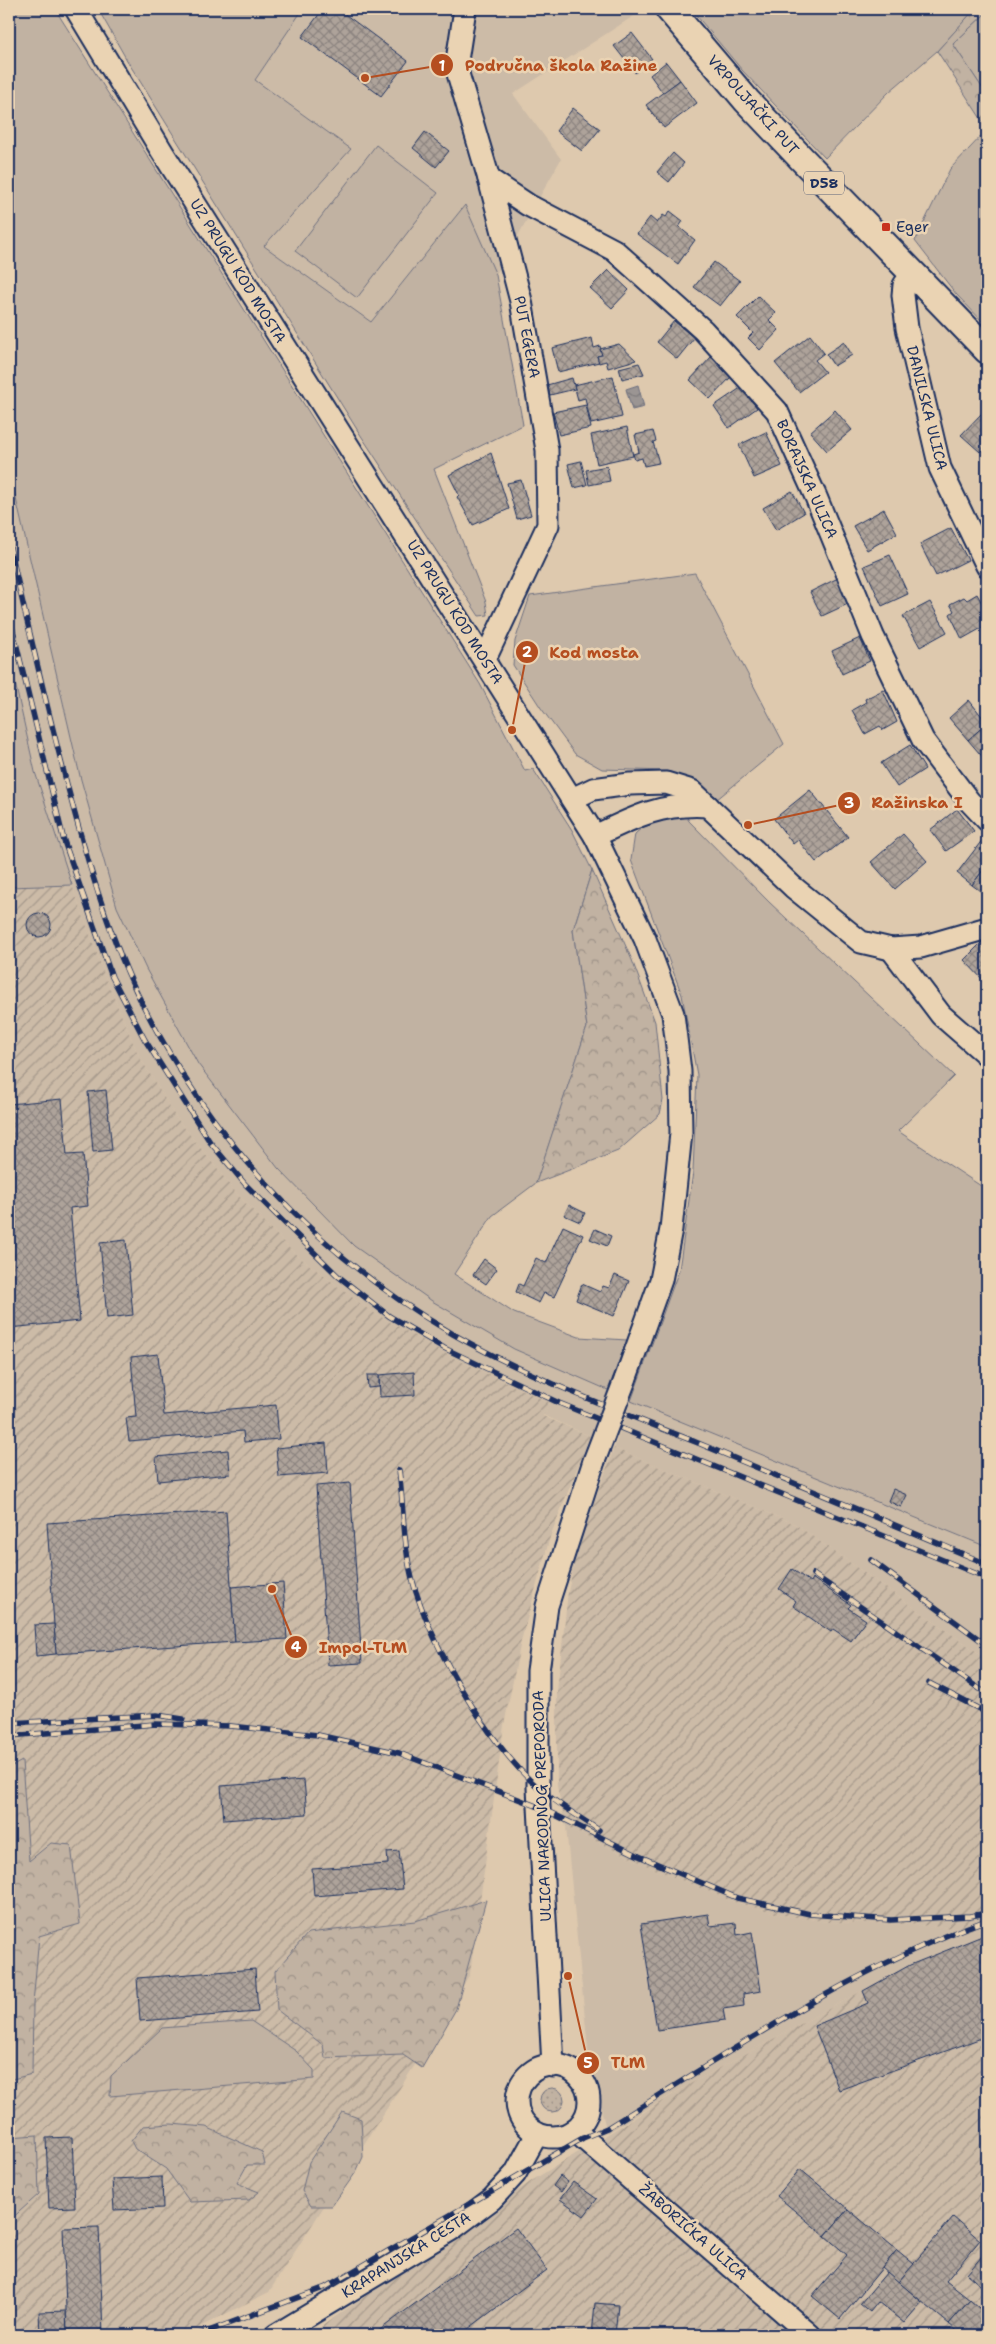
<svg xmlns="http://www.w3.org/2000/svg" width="996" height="2344" font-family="'Shantell Sans',sans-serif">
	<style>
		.built { fill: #ccbba7 }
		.industrial { fill: url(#industrial-furrows) }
		.grass { fill: #c1b2a2; stroke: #6e7080 }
		.forest { fill: url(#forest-crowns); stroke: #6e7080 }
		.park { fill: url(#park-dots); stroke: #6e7080 }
		.water { fill: url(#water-waves); stroke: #686c7e }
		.building { fill: url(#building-cross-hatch); stroke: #1b2f5e }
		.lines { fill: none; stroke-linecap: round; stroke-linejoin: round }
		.minor-casing { stroke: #1b2f5e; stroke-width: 25 }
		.major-casing { stroke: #1b2f5e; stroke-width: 30 }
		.minor { stroke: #ead3b3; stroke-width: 21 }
		.major { stroke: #ead3b3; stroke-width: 26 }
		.rail-casing { stroke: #1b2f5e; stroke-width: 5.5 }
		.rail { stroke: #ead3b3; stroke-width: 4; stroke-dasharray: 11; stroke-linecap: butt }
		.minor-bridge-casing { stroke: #1b2f5e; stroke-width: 25; stroke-linecap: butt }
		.minor-bridge { stroke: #ead3b3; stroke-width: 21 }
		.poi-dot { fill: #c8321e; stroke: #ead3b3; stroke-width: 2 }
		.labels { text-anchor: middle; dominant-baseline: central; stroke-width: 5; stroke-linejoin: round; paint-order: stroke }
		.shield { fill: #ead3b3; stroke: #596078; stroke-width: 1 }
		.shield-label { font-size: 14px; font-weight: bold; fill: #1b2f5e }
		.street-label { font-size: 15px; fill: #1b2f5e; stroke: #ead3b3 }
		.poi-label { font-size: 15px; fill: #1b2f5e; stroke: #ead3b3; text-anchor: start }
		.leader { fill: none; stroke: #b54e20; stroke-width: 2 }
		.callout-dot { fill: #b54e20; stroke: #ead3b3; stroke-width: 2 }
		.mark-label { font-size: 15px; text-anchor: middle; font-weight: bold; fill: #fff }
		.callout-label { font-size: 16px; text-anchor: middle; font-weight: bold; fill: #b54e20; stroke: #ead3b3; stroke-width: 5; stroke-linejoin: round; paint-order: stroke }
	</style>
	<defs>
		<pattern id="industrial-furrows" width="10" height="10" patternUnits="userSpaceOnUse" patternTransform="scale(1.25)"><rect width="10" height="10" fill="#ccbba7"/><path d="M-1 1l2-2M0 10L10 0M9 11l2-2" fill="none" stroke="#a5988b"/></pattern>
		<pattern id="forest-crowns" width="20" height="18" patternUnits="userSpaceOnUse" patternTransform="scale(1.25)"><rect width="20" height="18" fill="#c1b2a2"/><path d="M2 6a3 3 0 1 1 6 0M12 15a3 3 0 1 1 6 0" fill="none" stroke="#9c9187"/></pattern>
		<pattern id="park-dots" width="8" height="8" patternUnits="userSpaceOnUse" patternTransform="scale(1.25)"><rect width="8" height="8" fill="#c1b2a2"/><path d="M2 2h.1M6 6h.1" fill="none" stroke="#9c9187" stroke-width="1.8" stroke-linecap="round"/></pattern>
		<pattern id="water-waves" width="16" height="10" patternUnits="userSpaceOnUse" patternTransform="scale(1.25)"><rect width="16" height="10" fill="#9b9593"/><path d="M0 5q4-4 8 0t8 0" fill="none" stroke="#7e7a7b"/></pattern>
		<pattern id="building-cross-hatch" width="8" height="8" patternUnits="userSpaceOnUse" patternTransform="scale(1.25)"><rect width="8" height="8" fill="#aea39a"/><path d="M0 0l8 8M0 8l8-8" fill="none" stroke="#8d8581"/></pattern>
	</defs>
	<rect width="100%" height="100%" fill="#dec9ae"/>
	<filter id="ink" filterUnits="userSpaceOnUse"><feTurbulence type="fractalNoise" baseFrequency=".02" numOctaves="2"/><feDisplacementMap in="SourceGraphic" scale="10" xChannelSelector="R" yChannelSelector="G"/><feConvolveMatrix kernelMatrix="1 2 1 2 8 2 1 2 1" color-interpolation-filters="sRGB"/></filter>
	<g filter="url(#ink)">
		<!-- built -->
		<g class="built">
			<path d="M300,9H642L643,10L513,94L561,159L496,275L465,206L371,322L264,246L351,149L255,80Z"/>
			<path d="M9,468L80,776L117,907L146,969L198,1064L278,1168L354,1246L514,1349L608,1390L590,1436L543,1415L550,1403L452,1357L369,1310L294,1253L238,1195L175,1116L138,1054L106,979L72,885L35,772L9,656Z"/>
			<path d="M631,1401L987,1547V1659L795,1524L614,1448Z"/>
			<path d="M566,1827L652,1868L734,1902L783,1915L828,1922L907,1924L987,1931V1934L910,1965L690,2084L607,2133L589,2058Z"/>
		</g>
		<!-- industrial -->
		<g class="industrial">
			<path d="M72,885L106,979L138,1054L175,1116L238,1195L294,1253L369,1310L452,1357L550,1403L543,1416L590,1436L550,1537L521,1641L504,1725L470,1974L418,2060L269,2292L196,2329L162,2335H9V887Z"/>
			<path d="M614,1448L795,1524L987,1659V1931L907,1924L828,1922L783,1915L734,1902L652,1868L566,1827L557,1786V1691L568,1592L577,1549Z"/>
			<path d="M987,1934V2335H309L536,2178L690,2084L910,1965Z"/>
		</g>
		<!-- grass -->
		<g class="grass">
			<path d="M9,9H55L480,684L525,771L533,769L572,830L592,870L573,930L587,1027L557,1120L536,1183L492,1216L454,1274L514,1313L579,1337L627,1340L608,1390L514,1349L432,1301L354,1246L278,1168L198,1064L146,969L117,907L80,776L9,468Z"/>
			<path d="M98,9H303L255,80L351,149L264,246L371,322L465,205L496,275L523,425L434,469L486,602L488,615L479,616L358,431L128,62Z"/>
			<path d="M691,9H975L937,51L889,92L825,158L742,70Z"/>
			<path d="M987,12V95L953,44Z"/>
			<path d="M987,130V326L956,294L915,241L950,169Z"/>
			<path d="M376,145L438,193L357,298L295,251Z"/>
			<path d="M695,573L784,744L716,800L688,779L667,771L602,769L575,754L541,708L513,665L515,641L530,596Z"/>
			<path d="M9,656L35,772L72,885L9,887Z"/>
			<path d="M684,812L689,821L769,902L954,1076L898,1131L987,1190V1547L631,1401L679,1270L693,1172L697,1075L682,995L631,860L635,834L654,817Z"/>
			<path d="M251,2021L296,2051L314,2070V2079L110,2096L111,2076L162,2028Z"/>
		</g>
		<!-- forest -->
		<g class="forest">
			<path d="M975,9H987V12L953,44L987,95V128L937,51Z"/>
			<path d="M592,870L632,960L655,1022L663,1100L660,1114L618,1151L536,1183L587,1027L573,930Z"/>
			<path d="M22,1761L29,1861L51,1843L71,1845L80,1924L39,1936L33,2004L32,2074L9,2080V1768Z"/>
			<path d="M486,1900L456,2009L422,2068L403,2055L325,2058L323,2045L277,2010L275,1971L308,1933L415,1921Z"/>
			<path d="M342,2112L361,2119L363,2157L356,2172L332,2206H311L302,2191L309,2162Z"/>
			<path d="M171,2124L206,2127L262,2152L265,2165H247L237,2183L259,2192L249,2200L190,2202L166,2169L135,2149L131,2141L143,2126Z"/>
			<path d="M37,2135L39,2194L9,2221V2137Z"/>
			<path d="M9,2224L15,2247L9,2273Z"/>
		</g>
		<!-- park -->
		<circle class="park" cx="552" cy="2100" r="12"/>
		<!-- water -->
		<path class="water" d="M638,385L644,407L632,410L626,389Z"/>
		<!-- building -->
		<g class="building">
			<path d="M323,9H338L408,61L381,96L302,37Z"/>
			<path d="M632,33L652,59L635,73L614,46Z"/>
			<path d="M666,62L680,80L663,93L650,75Z"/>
			<path d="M680,80L697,103L664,128L646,105Z"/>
			<path d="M573,108L600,129L582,151L556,131Z"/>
			<path d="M425,132L449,151L436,167L413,148Z"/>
			<path d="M673,153L684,163L669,182L657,172Z"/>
			<path d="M670,211L683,221L679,227L695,240L678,264L637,234L650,217L657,223L663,215L666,217Z"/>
			<path d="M714,262L740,281L720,306L694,287Z"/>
			<path d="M608,270L629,290L612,308L590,288Z"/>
			<path d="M758,296L776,313L769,320L779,330L760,350L748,338L753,333L737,317Z"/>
			<path d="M674,321L694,338L677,359L657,342Z"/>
			<path d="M810,335L824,353L815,360L825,372L799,392L775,363Z"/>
			<path d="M592,338L594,348L600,346L602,355L597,356L599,362L558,372L552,348Z"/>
			<path d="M844,342L852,355L834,366L826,354Z"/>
			<path d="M619,344L636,360L608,368L606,361L599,363L597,356L602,355L600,349Z"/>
			<path d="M711,357L731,377L710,399L690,380Z"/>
			<path d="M639,363L644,374L622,379L619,368Z"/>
			<path d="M613,376L622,417L591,424L585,398L578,400L574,385Z"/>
			<path d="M572,378L575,389L550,395L547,385Z"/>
			<path d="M742,387L757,408L729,428L714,406Z"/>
			<path d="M586,405L591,428L559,435L553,412Z"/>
			<path d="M987,407V418L982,413Z"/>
			<path d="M835,410L852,430L827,451L810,432Z"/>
			<path d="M982,413L987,418V444L980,452L961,435Z"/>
			<path d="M627,427L633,456L597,464L591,435Z"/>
			<path d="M653,431L656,441L653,442L659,463L644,466L642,458L635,460L633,454L639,452L635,435Z"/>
			<path d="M766,432L782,466L754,478L739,445Z"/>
			<path d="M491,453L509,509L473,525L457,497L459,495L449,475Z"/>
			<path d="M581,461L587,485L574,488L568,464Z"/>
			<path d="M607,466L610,481L589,485L586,470Z"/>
			<path d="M521,480L531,515L517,519L507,483Z"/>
			<path d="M792,491L804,513L776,530L763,508Z"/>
			<path d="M884,509L897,533L867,550L853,526Z"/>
			<path d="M951,528L968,560L936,576L920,544Z"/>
			<path d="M890,555L908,594L882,606L864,566Z"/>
			<path d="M838,578L850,603L822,616L810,592Z"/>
			<path d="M977,594L982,603L985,601L987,606V625L962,639L950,614L954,611L950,604L964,597L967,600Z"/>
			<path d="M930,602L947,632L920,647L903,616Z"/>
			<path d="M860,638L870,661L842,674L832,651Z"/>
			<path d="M987,664V678L980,672Z"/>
			<path d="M883,690L897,722L883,730L880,726L865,734L852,710L866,702L865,699Z"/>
			<path d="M969,700L987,723L968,740L949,718Z"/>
			<path d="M987,723V760L986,761L968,740Z"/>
			<path d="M910,745L925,769L897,787L881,763Z"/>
			<path d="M810,790L848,837L816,862L798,840L793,844L774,819Z"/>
			<path d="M957,809L974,831L946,851L930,830Z"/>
			<path d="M903,834L927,861L895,889L871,862Z"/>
			<path d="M983,839L987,842L984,848L987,850V865L972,885L957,873Z"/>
			<path d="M987,865V896L972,885Z"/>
			<circle cx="39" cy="925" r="12"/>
			<path d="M987,937V982L986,983L964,960Z"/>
			<path d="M9,942L15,951L14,957L9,963Z"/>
			<path d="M106,1090L112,1150L93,1152L88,1092Z"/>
			<path d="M62,1099L67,1155L83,1154L88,1206L70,1208L80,1321L9,1328V1104Z"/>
			<path d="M569,1205L585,1213L580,1222L564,1215Z"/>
			<path d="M563,1226L583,1235L554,1297L544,1293L539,1303L516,1292L519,1284L523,1286L536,1258L546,1263Z"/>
			<path d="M595,1229L611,1236L607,1246L590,1239Z"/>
			<path d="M126,1240L133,1315L107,1318L100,1243Z"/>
			<path d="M484,1259L497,1269L486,1284L473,1275Z"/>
			<path d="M615,1275L629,1281L614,1316L576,1300L582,1284L600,1292L603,1286L609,1288Z"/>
			<path d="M158,1354L164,1415L276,1405L279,1439L244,1442L243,1431L129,1441L126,1418L136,1417L131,1357Z"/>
			<path d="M414,1372L415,1395L380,1397L379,1375Z"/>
			<path d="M367,1375H379V1387L368,1388Z"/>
			<path d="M326,1443L328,1473L279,1477L276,1448Z"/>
			<path d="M228,1450L230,1474L158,1481L156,1457Z"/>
			<path d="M350,1483L362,1663L328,1665L316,1486Z"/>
			<path d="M893,1489L907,1495L901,1507L888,1501Z"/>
			<path d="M226,1511L235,1642L56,1654L47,1523Z"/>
			<path d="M792,1569L810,1582L812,1578L851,1605L848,1608L866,1620L851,1641L833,1629L831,1632L793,1606L796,1601L779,1589Z"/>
			<path d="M283,1583L287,1639L235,1642L231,1587Z"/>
			<path d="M54,1624L56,1654L36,1656L34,1625Z"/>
			<path d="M304,1780L307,1814L224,1820L221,1786Z"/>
			<path d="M399,1851L403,1889L314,1896L312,1869L388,1864L387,1852Z"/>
			<path d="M708,1914L710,1926L736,1923L737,1935L752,1932L761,1991L743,1994L744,2006L723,2009L725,2020L657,2030L641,1924Z"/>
			<path d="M987,1934V2036L839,2090L814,2026L868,2003L863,1991L910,1965Z"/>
			<path d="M255,1969L258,2012L140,2021L137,1978Z"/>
			<path d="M72,2137L75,2207L49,2208L46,2138Z"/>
			<path d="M800,2169L848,2209L825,2236L777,2196Z"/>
			<path d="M560,2176L568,2182L561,2192L553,2186Z"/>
			<path d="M162,2177L163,2208L114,2210L112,2179Z"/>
			<path d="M573,2182L597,2199L584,2216L560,2199Z"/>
			<path d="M848,2209L897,2250L840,2319L812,2296L847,2255L825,2236Z"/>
			<path d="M953,2217L980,2240L946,2281L970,2300L949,2324L898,2282Z"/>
			<path d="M99,2227L103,2335H67L63,2228Z"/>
			<path d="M516,2228L547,2270L460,2335H373Z"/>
			<path d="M897,2250L914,2264L898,2282L882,2268Z"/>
			<path d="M987,2250V2291L967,2274Z"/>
			<path d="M887,2272L922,2302L904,2323L878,2302L870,2312L860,2304Z"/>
			<path d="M970,2300L987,2315V2335H962L949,2324Z"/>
			<path d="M595,2303L618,2305L615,2335H592Z"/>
			<path d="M66,2311L67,2335H40L39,2312Z"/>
		</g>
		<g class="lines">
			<defs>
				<g id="minor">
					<path d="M76,9L163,153L595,836L645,939L673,1014L680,1071L681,1133L671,1229L661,1280L625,1380"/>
					<path d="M465,9L456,67L489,179L521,301L547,450L548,525L485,659"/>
					<path d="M489,179L528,205L614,250L703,330L777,411L816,497L873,636L923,740L969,801L987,820"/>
					<path d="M912,274L904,285L903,295L907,328L940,468L987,566"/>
					<path d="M572,799L593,789L630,784L666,783L692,791L793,887L861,942L891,949L921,947L987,928"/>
					<path d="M595,836C636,816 662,803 708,806"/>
					<path d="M891,949L941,1015L987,1055"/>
					<circle cx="553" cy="2101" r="36"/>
					<path d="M553,2066L538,1788V1671L547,1606L594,1461"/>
					<path d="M574,2130L810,2335"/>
					<path d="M276,2335L452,2229L492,2199L515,2174L537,2134"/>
				</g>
				<path id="major" d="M669,9L747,101L802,159L987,350"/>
			</defs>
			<!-- minor casing -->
			<use href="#minor" class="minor-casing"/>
			<!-- major casing -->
			<use href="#major" class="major-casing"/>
			<!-- minor -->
			<use href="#minor" class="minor"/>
			<!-- major -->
			<use href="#major" class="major"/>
			<defs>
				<g id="rail">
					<path d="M9,543C30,635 51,727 76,818C92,877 110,936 136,991C206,1135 315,1254 453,1334C530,1378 616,1410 698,1443C794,1483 891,1523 987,1564"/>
					<path d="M9,614L64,841L112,977L145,1040L210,1142L245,1184L338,1276L389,1316L444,1348L559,1403L987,1578"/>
					<path d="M399,1470C403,1501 403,1534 409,1565C421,1631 488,1746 540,1789C558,1804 579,1817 599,1830"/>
					<path d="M871,1560L987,1645"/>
					<path d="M813,1574L987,1694"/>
					<path d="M929,1683L987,1713"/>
					<path d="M9,1723L157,1715L183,1719"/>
					<path d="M9,1736L156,1724L231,1726L318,1735L399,1753L495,1790L539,1807L639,1856L737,1898L810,1914L891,1920L970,1916L987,1913"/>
					<path d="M198,2335L326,2287L583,2138L607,2128C730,2052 850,1969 987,1920"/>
				</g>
			</defs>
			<!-- rail casing -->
			<use href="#rail" class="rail-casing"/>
			<!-- rail -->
			<use href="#rail" class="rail"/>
			<defs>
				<path id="minor-bridge" d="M594,1461L625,1380"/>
			</defs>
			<!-- minor-bridge casing -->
			<use href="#minor-bridge" class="minor-bridge-casing"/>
			<!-- minor-bridge -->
			<use href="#minor-bridge" class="minor-bridge"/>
		</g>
	</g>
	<!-- markers -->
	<rect class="poi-dot" x="881" y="222" width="10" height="10" rx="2.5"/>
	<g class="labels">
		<!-- shield labels -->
		<rect class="shield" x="804" y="171.5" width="40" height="23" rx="4"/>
		<g class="shield-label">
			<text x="824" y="183">D58</text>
		</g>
		<!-- street labels -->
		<g class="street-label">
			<text transform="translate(753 105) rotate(48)">VRPOLJAČKI PUT</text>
			<text transform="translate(238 271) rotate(58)">UZ PRUGU KOD MOSTA</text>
			<text transform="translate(527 337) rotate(79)">PUT EGERA</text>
			<text transform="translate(927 408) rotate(76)">DANILSKA ULICA</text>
			<text transform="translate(807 479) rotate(66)">BORAJSKA ULICA</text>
			<text transform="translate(455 612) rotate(58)">UZ PRUGU KOD MOSTA</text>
			<text transform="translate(542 1806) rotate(-92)">ULICA NARODNOG PREPORODA</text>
			<text transform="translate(693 2232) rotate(41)">ŽABORIĆKA ULICA</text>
			<text transform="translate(406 2255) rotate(-32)">KRAPANJSKA CESTA</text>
		</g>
		<!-- poi labels -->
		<g class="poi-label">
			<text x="896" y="227">Eger</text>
		</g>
	</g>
	<!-- callouts -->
	<path class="leader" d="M365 78L442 65M512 730L527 652M748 825L849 803M272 1589L296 1647M568 1976L588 2063"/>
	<g class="callout-dot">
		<circle cx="365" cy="78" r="5"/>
		<circle cx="512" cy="730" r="5"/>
		<circle cx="748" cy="825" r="5"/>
		<circle cx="272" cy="1589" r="5"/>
		<circle cx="568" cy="1976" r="5"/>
		<circle cx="442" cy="65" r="12"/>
		<circle cx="527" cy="652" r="12"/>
		<circle cx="849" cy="803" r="12"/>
		<circle cx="296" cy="1647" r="12"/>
		<circle cx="588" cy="2063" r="12"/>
	</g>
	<g class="mark-label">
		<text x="442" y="71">1</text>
		<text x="527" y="657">2</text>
		<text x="849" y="808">3</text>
		<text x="296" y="1652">4</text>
		<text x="588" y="2068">5</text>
	</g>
	<g class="callout-label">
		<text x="561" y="71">Područna škola Ražine</text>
		<text x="594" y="658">Kod mosta</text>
		<text x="917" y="808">Ražinska I</text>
		<text x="363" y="1653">Impol-TLM</text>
		<text x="628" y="2068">TLM</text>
	</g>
	<!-- margin -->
	<rect width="996" height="2344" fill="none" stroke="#ead3b3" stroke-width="30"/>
	<rect x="15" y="15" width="966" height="2314" fill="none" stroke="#1b2f5e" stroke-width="2" filter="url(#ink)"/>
</svg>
